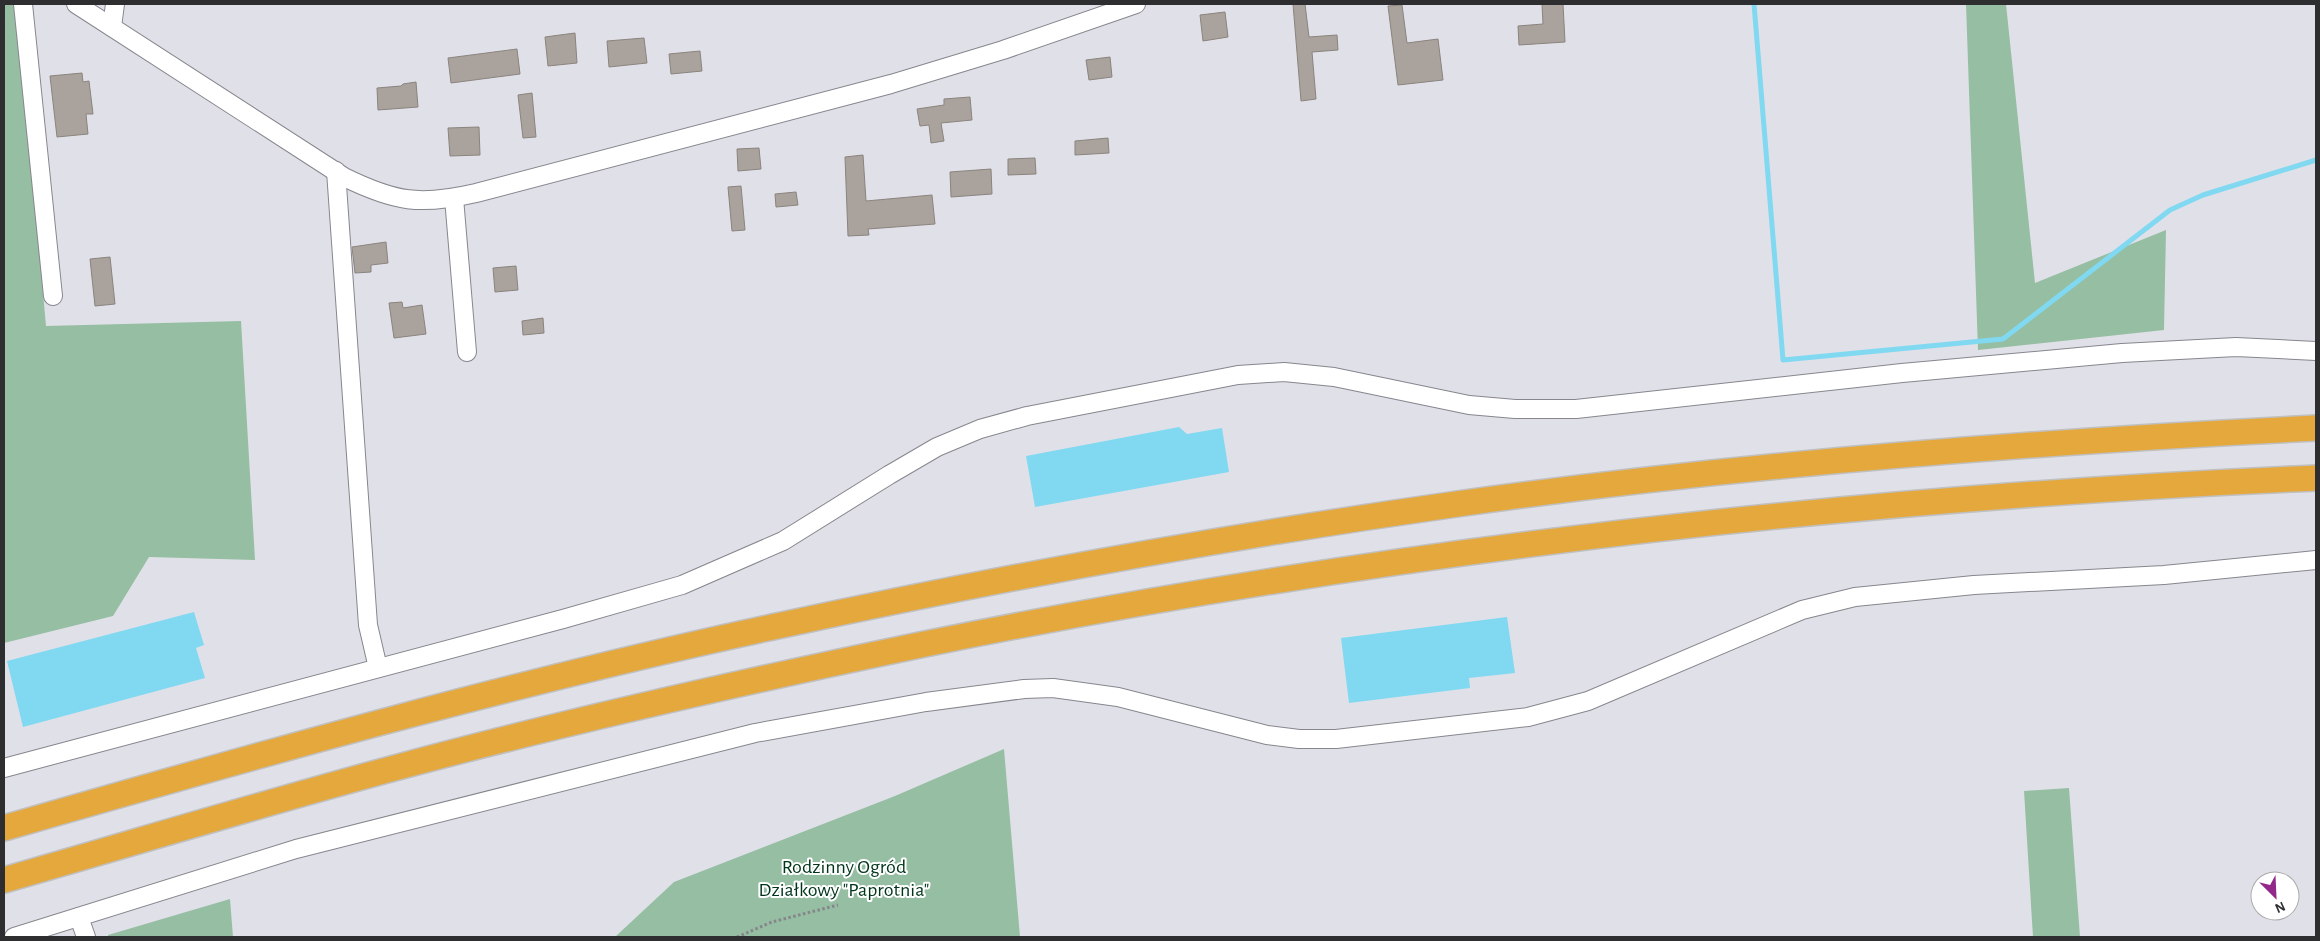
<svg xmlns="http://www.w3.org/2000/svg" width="2320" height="941" font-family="'Alegreya Sans',sans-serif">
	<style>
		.green { fill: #95bea2 }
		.water { fill: #80d9f1 }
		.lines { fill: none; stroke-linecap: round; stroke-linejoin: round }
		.stream { stroke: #80d9f1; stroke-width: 5 }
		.building { fill: #aaa29d; stroke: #8b837e }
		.minor-casing { stroke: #86868e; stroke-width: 20 }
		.highway-casing { stroke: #c0c0c1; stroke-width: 28 }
		.path { stroke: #85858b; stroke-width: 3; stroke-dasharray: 2.5 2.5; stroke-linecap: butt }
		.minor { stroke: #fff; stroke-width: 18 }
		.highway { stroke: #e4a83c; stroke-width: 25 }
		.labels { text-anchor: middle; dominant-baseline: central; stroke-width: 4; stroke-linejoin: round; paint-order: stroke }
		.park-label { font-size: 20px; fill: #00351a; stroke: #fff }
	</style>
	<rect width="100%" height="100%" fill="#e0e0e8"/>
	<!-- green -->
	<g class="green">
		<path d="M4,4H17L46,326L241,321L255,560L149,557L113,616L4,643Z"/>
		<path d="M1966,4H2006L2035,283L2166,230L2164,330L1978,350Z"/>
		<path d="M1004,749L1020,937H615L674,882L895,796Z"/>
		<path d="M2069,788L2080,937H2033L2024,791Z"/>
		<path d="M230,899L233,937H108V935Z"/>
	</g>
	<!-- water -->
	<g class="water">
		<path d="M1179,427L1187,434L1222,428L1229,472L1035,507L1026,456Z"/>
		<path d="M194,612L204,645L196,648L205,678L23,727L7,661Z"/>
		<path d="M1507,617L1515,673L1469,678L1470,688L1349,703L1341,638Z"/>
	</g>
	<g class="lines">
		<!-- stream -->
		<path class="stream" d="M1754,4L1783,360L2003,339L2170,210L2203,195L2316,160"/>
	</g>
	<!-- building -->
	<g class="building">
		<path d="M1293,4H1305L1309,37L1337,35L1338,50L1312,52L1316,99L1301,101Z"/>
		<path d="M1542,4H1563L1565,42L1519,45L1518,26L1543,24Z"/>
		<path d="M1402,5L1407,43L1438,39L1443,80L1398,85L1388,6Z"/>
		<path d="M1225,12L1228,37L1203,41L1200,15Z"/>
		<path d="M575,33L577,63L548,66L545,37Z"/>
		<path d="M644,38L647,63L609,67L607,41Z"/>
		<path d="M517,49L520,74L451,83L448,58Z"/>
		<path d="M700,51L702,71L671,74L669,54Z"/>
		<path d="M1110,57L1112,77L1089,80L1086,60Z"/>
		<path d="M82,73L83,82L89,81L93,114H86L88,134L57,137L50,76Z"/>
		<path d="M416,82L418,107L378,110L377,88L401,86L403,84Z"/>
		<path d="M532,93L536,137L523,138L518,95Z"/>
		<path d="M970,97L972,120L941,123L944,141L931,143L929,125L920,126L917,109L944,105V99Z"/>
		<path d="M479,127L480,155L450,156L448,128Z"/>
		<path d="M1108,138L1109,153L1075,155V141Z"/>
		<path d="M759,148L761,169L738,171L737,149Z"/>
		<path d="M863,155L866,201L932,195L935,224L868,229L869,235L848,236L845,157Z"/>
		<path d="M1035,158L1036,174L1008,175V159Z"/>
		<path d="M991,169L992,194L951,197L950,172Z"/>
		<path d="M741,186L745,230L732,231L728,187Z"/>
		<path d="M796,192L798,205L776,207L775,194Z"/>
		<path d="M386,242L388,263L371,265V272L355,273L352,247Z"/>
		<path d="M110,257L115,304L95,306L90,259Z"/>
		<path d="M516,266L518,290L495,292L493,268Z"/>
		<path d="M402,302L403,308L422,305L426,334L394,338L389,303Z"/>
		<path d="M543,318L544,333L523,335L522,321Z"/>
	</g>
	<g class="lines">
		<defs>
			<g id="minor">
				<path d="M23,4L53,296"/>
				<path d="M76,4L344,177C395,202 420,206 476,193L891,84L1003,50L1136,4"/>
				<path d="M112,27L115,4"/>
				<path d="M336,171L368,625L378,668"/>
				<path d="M454,198L467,352"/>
				<path d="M4,768L563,619L682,585L783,541L889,475L937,447L980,429L1027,416L1238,375L1284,372L1334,377L1469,405L1515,409H1576L1902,373L2122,353L2236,347L2316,351"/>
				<path d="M79,917L86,937"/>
				<path d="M14,937L296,849L755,733L926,702L1024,689L1053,688L1118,697L1267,735L1299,739H1336L1528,717L1588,701L1802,610L1855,597L1974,585L2164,575L2316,560"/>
			</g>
			<g id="highway">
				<path d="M4,828C261,754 519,681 782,625C1005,577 1230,536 1457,504C1741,464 2029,442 2316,428"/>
				<path d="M4,880C136,842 268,802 402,766C573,720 747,681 920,645C1380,551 1847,498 2316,478"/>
			</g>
		</defs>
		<!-- minor casing -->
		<use href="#minor" class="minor-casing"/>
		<!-- highway casing -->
		<use href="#highway" class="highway-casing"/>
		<!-- path -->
		<path class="path" d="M737,937L772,922L838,905"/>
		<!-- minor -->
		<use href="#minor" class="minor"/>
		<!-- highway -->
		<use href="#highway" class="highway"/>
	</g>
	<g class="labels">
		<!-- park labels -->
		<g class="park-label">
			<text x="844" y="867">Rodzinny Ogród<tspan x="844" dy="23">Działkowy "Paprotnia"</tspan></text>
		</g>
	</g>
	<!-- border -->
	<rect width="2320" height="941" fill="none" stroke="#2e2e31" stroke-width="10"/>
	<!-- north arrow -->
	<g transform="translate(2275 896) rotate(156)"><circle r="24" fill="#ffffff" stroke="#ababad"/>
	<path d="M0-4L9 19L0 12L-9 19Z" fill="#93288b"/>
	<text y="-8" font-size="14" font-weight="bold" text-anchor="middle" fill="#2e2e31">N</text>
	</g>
</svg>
